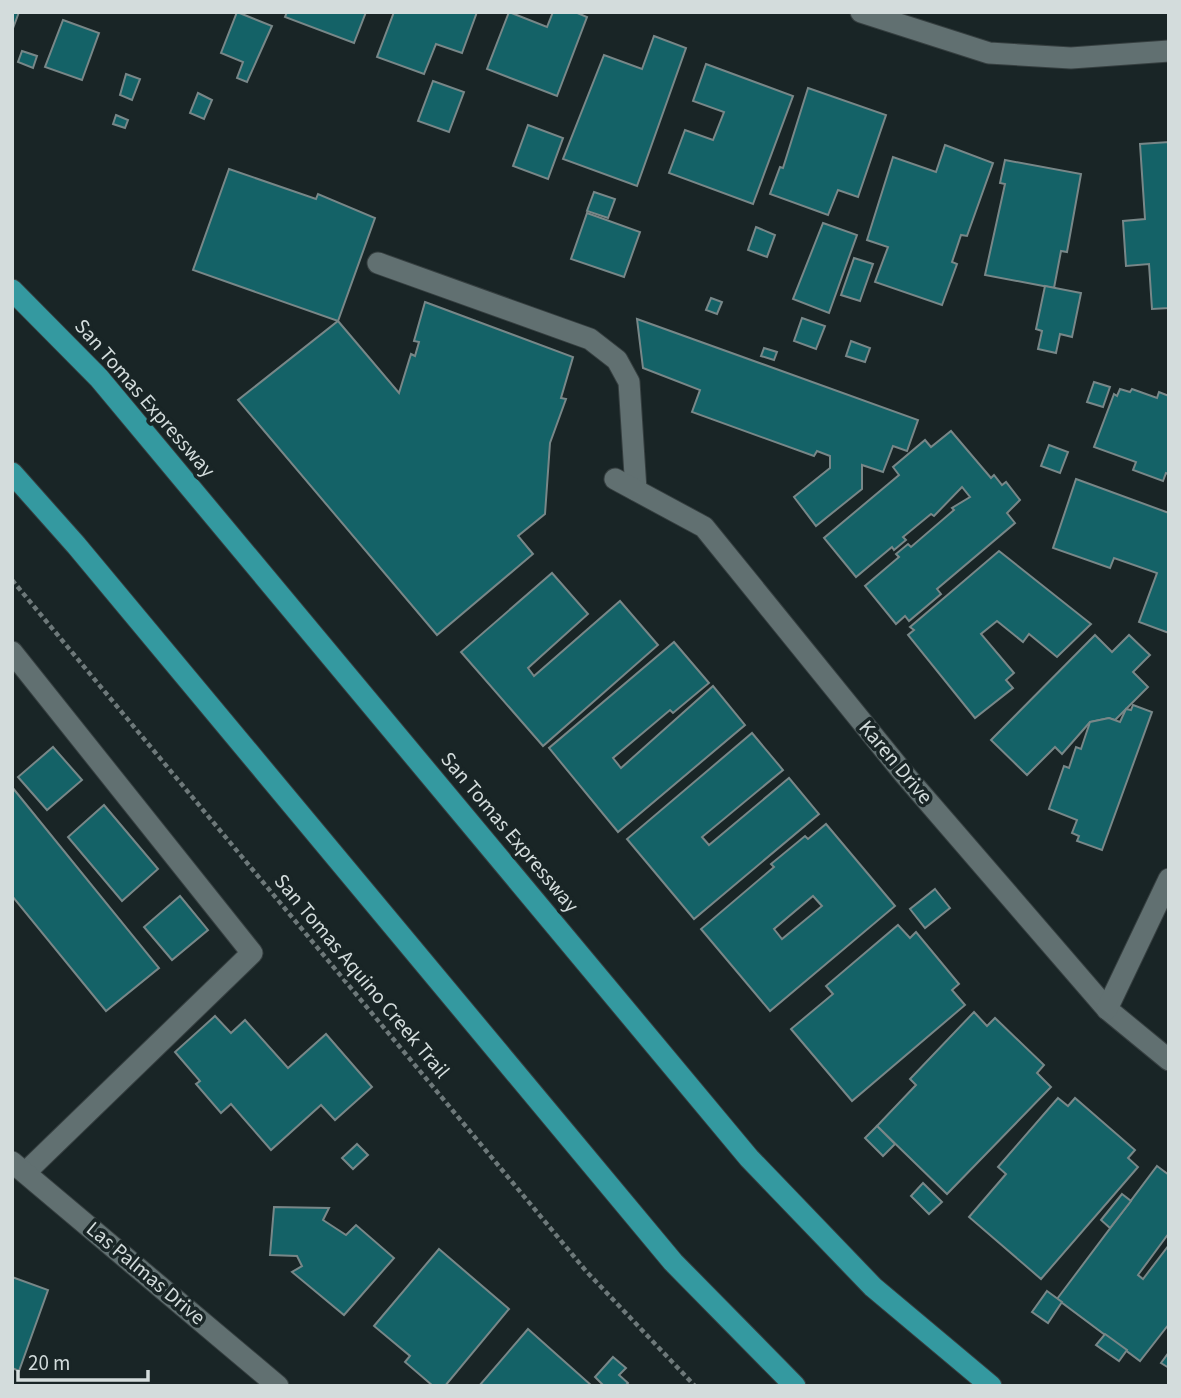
<svg xmlns="http://www.w3.org/2000/svg" width="1181" height="1398" font-family="'Source Sans 3',sans-serif">
	<style>
		.building { fill: #146267; stroke: #788788; stroke-width: 2; fill-rule: evenodd }
		.lines { fill: none; stroke-linecap: round; stroke-linejoin: round }
		.minor-casing { stroke: #363f40; stroke-width: 23 }
		.highway-casing { stroke: #363f40; stroke-width: 23 }
		.path { stroke: #6e797a; stroke-width: 4.5; stroke-dasharray: 5 3.5; stroke-linecap: butt }
		.minor { stroke: #617071; stroke-width: 21 }
		.highway { stroke: #3499a0; stroke-width: 21 }
		.labels { text-anchor: middle; dominant-baseline: central; stroke-width: 7; stroke-linejoin: round; paint-order: stroke }
		.street-label { font-size: 21px; fill: #d3dcdc; stroke: #192526 }
	</style>
	<rect width="100%" height="100%" fill="#192526"/>
	<!-- building -->
	<g class="building">
		<path d="M12,12H19L12,31Z"/>
		<path d="M237,12L272,26L247,82L237,78L243,62L221,53Z"/>
		<path d="M287,12H366L354,43L285,17Z"/>
		<path d="M394,12H477L462,53L436,44L424,74L377,57Z"/>
		<path d="M509,12L547,27L553,12H575L587,17L557,96L487,69Z"/>
		<path d="M63,20L99,33L82,80L45,67Z"/>
		<path d="M654,36L686,48L637,186L563,159L604,55L642,69Z"/>
		<path d="M22,51L37,56L33,68L18,62Z"/>
		<path d="M706,64L793,96L753,204L669,173L685,130L713,140L724,112L693,101Z"/>
		<path d="M126,74L140,79L132,100L120,95Z"/>
		<path d="M433,81L464,92L449,132L418,121Z"/>
		<path d="M808,88L886,115L858,197L838,190L828,215L770,194L780,167L783,168Z"/>
		<path d="M198,93L212,100L204,119L190,113Z"/>
		<path d="M116,115L128,120L125,128L113,124Z"/>
		<path d="M528,125L563,138L548,179L513,166Z"/>
		<path d="M1169,142V308L1152,309L1149,264L1126,266L1123,221L1145,219L1140,144Z"/>
		<path d="M945,145L993,163L967,236L961,235L952,262L957,264L942,305L875,282L888,247L867,240L893,157L936,172Z"/>
		<path d="M1005,160L1081,174L1067,252L1061,251L1054,288L985,275L1005,184L1000,183Z"/>
		<path d="M229,169L316,199L318,194L375,218L338,321L193,270Z"/>
		<path d="M594,192L615,199L608,218L587,211Z"/>
		<path d="M587,213L640,232L624,277L571,259Z"/>
		<path d="M823,223L857,235L829,313L793,299Z"/>
		<path d="M756,227L775,235L767,257L748,250Z"/>
		<path d="M854,258L873,264L860,301L841,295Z"/>
		<path d="M1045,286L1081,293L1072,337L1060,334L1056,353L1038,349L1042,331L1036,329Z"/>
		<path d="M711,298L722,302L717,314L706,310Z"/>
		<path d="M425,302L573,357L561,398L566,399L550,443L545,514L518,536L533,554L437,635L238,400L338,321L399,393L411,354L415,356L419,342L414,341Z"/>
		<path d="M802,318L825,326L816,349L794,341Z"/>
		<path d="M637,319L918,420L907,451L893,446L883,472L862,465V489L816,526L794,497L830,468V456L817,451L814,456L692,412L700,390L643,368Z"/>
		<path d="M851,341L870,348L865,362L846,356Z"/>
		<path d="M764,348L777,352L774,360L761,356Z"/>
		<path d="M1094,382L1110,387L1103,407L1087,402Z"/>
		<path d="M1120,389L1130,392L1132,389L1157,398L1159,392L1169,396V474L1166,473L1163,481L1133,470L1136,462L1094,447L1114,394L1117,396Z"/>
		<path d="M951,431L991,478L994,475L1002,485L1006,482L1020,500L1007,513L1015,523L937,589L941,594L909,621L905,616L896,624L865,586L899,557L896,554L908,544L911,547L954,510L952,508L970,497L962,487L934,516L931,514L903,537L906,540L894,550L892,547L856,577L824,538L899,475L893,467L925,440L931,447Z"/>
		<path d="M1049,445L1068,452L1060,473L1041,466Z"/>
		<path d="M1076,479L1169,513V633L1139,622L1157,573L1114,558L1110,568L1053,548Z"/>
		<path d="M999,551L1091,624L1057,657L1029,634L1023,642L997,621L981,634L1014,673L1006,680L1013,688L975,718L908,635L914,630L910,627Z"/>
		<path d="M552,573L588,614L528,668L534,676L620,601L658,645L543,746L461,652Z"/>
		<path d="M1095,635L1112,652L1129,635L1150,655L1133,672L1148,687L1115,720L1109,718L1090,722L1062,754L1055,747L1027,775L991,740Z"/>
		<path d="M674,642L709,683L673,713L670,710L613,758L621,768L713,686L745,725L618,832L549,748Z"/>
		<path d="M1133,705L1152,712L1102,850L1077,841L1079,836L1072,833L1077,820L1049,809L1064,766L1069,768L1076,747L1081,749L1090,722L1109,718L1120,722L1126,709L1131,710Z"/>
		<path d="M752,733L783,770L702,837L709,845L789,778L819,814L694,919L627,839Z"/>
		<path d="M53,747L82,780L47,810L18,777Z"/>
		<path d="M12,787L159,968L106,1011L12,896Z"/>
		<path d="M104,805L158,869L122,901L68,837Z"/>
		<path d="M826,824L895,906L770,1011L701,929L774,867L771,864L805,836L808,839ZM813,896L822,906L782,939L774,929Z"/>
		<path d="M935,889L950,908L925,928L910,909Z"/>
		<path d="M180,896L208,930L172,960L144,927Z"/>
		<path d="M898,925L910,938L916,932L959,984L952,990L965,1005L852,1101L791,1029L833,994L826,986Z"/>
		<path d="M974,1012L987,1026L995,1018L1044,1065L1037,1073L1051,1087L947,1194L877,1126L916,1085L910,1079Z"/>
		<path d="M215,1016L231,1033L245,1020L288,1068L326,1034L372,1087L335,1120L321,1105L271,1150L231,1104L221,1113L196,1084L200,1081L175,1052Z"/>
		<path d="M1058,1098L1068,1106L1075,1098L1135,1150L1128,1158L1138,1167L1041,1279L969,1217L1006,1174L998,1167Z"/>
		<path d="M877,1126L895,1144L883,1156L865,1138Z"/>
		<path d="M357,1144L368,1155L353,1169L342,1158Z"/>
		<path d="M1157,1166L1169,1175V1233L1138,1275L1143,1279L1169,1245V1324L1140,1361L1057,1299Z"/>
		<path d="M923,1183L942,1202L929,1214L911,1196Z"/>
		<path d="M1122,1194L1131,1201L1110,1228L1101,1220Z"/>
		<path d="M274,1207L329,1208L323,1220L346,1235L356,1225L394,1258L344,1315L292,1272L302,1266L297,1256L270,1255Z"/>
		<path d="M439,1249L509,1309L445,1386H433L405,1362L410,1356L374,1326Z"/>
		<path d="M12,1277L48,1290L19,1371L12,1368Z"/>
		<path d="M1047,1291L1062,1302L1048,1323L1032,1312Z"/>
		<path d="M528,1329L592,1386H479Z"/>
		<path d="M1105,1334L1127,1350L1119,1361L1096,1345Z"/>
		<path d="M1169,1352V1368L1161,1363Z"/>
		<path d="M613,1357L626,1368L619,1375L628,1383L625,1386H604L595,1377Z"/>
	</g>
	<g class="lines">
		<defs>
			<g id="minor">
				<path d="M861,12L989,53L1071,58L1169,51"/>
				<path d="M378,263L590,339L617,360L629,382L636,490"/>
				<path d="M615,479L704,527L905,775L1107,1009L1169,1060"/>
				<path d="M12,652L252,953L27,1171"/>
				<path d="M1107,1009L1169,879"/>
				<path d="M12,1162L278,1386"/>
			</g>
			<g id="highway">
				<path d="M12,290L99,378L749,1158L873,1287L991,1386"/>
				<path d="M12,473L76,545L673,1262L795,1386"/>
			</g>
		</defs>
		<!-- minor casing -->
		<use href="#minor" class="minor-casing"/>
		<!-- highway casing -->
		<use href="#highway" class="highway-casing"/>
		<!-- path -->
		<path class="path" d="M12,580L586,1271L695,1386"/>
		<!-- minor -->
		<use href="#minor" class="minor"/>
		<!-- highway -->
		<use href="#highway" class="highway"/>
	</g>
	<g class="labels">
		<!-- street labels -->
		<g class="street-label">
			<text transform="translate(145 398) rotate(49)">San Tomas Expressway</text>
			<text transform="translate(896 762) rotate(50)">Karen Drive</text>
			<text transform="translate(510 832) rotate(50)">San Tomas Expressway</text>
			<text transform="translate(362 976) rotate(50)">San Tomas Aquino Creek Trail</text>
			<text transform="translate(146 1273) rotate(40)">Las Palmas Drive</text>
		</g>
	</g>
	<!-- border -->
	<rect width="1181" height="1398" fill="none" stroke="#d3dcdc" stroke-width="28"/>
	<!-- scale -->
	<path d="M18 1370v10h130v-10" fill="none" stroke="#d3dcdc" stroke-width="3.5"/>
	<text x="28" y="1370" font-size="21" fill="#d3dcdc" stroke="#192526" stroke-width="5" paint-order="stroke">20 m</text>
</svg>
